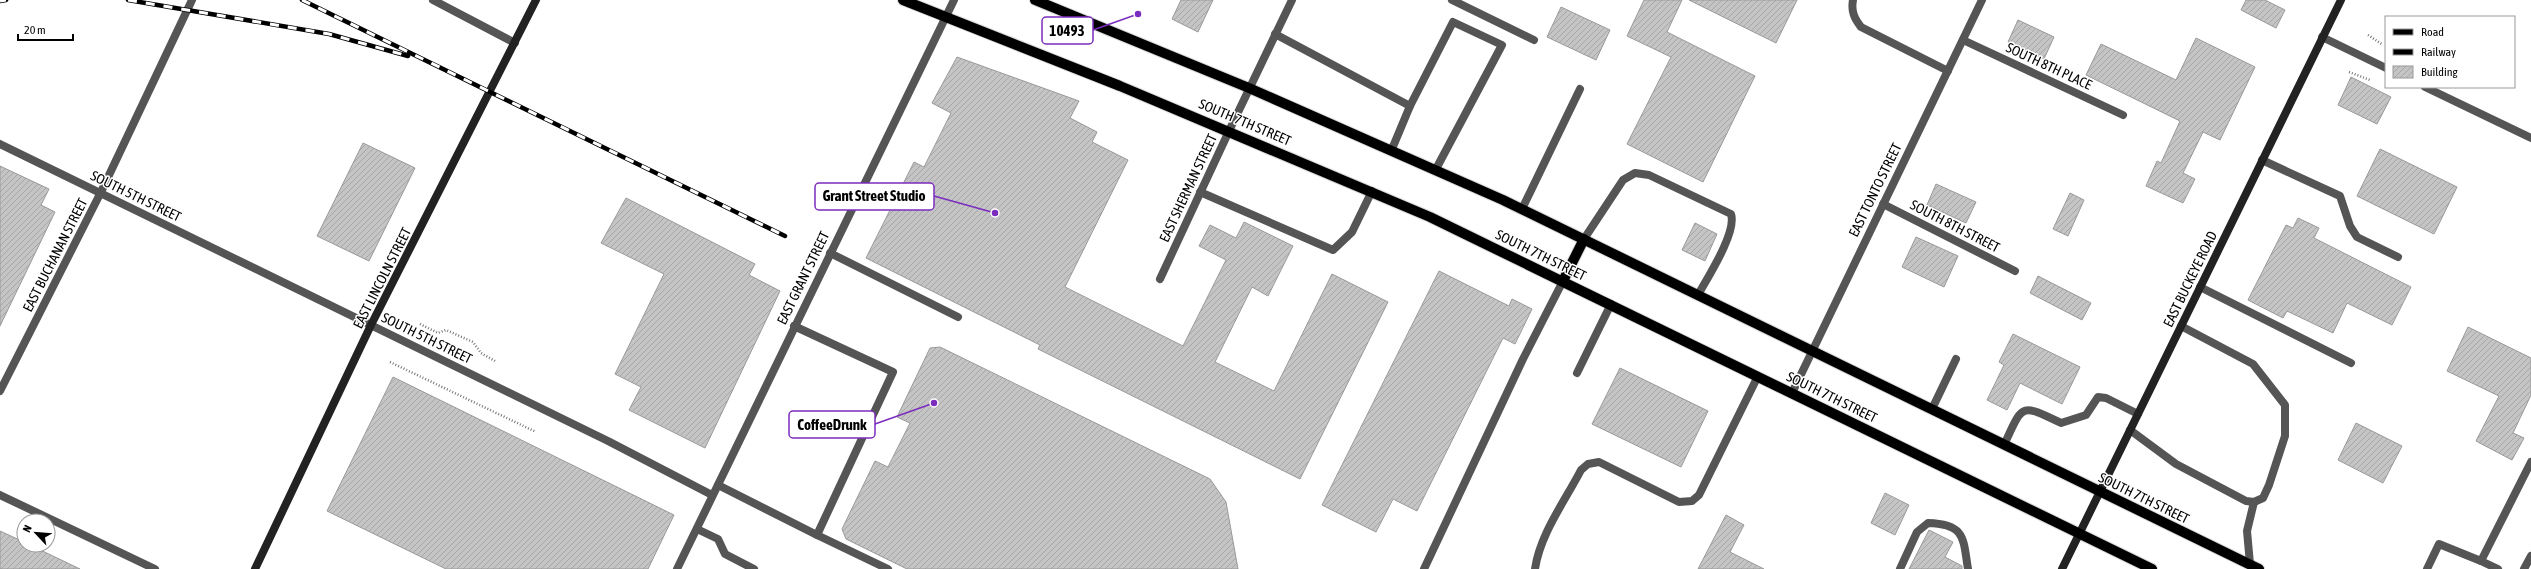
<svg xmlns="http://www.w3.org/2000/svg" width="2531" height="569" font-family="'Asap Condensed',sans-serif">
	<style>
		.building { fill: url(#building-hatch); stroke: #999 }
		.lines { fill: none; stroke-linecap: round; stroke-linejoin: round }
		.primary-casing { stroke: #dbdbdb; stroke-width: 12 }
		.path { stroke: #777; stroke-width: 2.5; stroke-dasharray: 1 2; stroke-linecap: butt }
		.lane { stroke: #555; stroke-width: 8 }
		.street { stroke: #555; stroke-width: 8 }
		.secondary { stroke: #222; stroke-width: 8 }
		.primary { stroke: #000; stroke-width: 10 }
		.rail-casing { stroke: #000; stroke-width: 4.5 }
		.rail { stroke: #fff; stroke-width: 3; stroke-dasharray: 9; stroke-linecap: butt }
		.labels { text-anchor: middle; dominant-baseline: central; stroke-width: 3; stroke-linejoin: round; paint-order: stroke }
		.street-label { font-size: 14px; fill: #000; stroke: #fff }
		.leader { fill: none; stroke: #7b2cbf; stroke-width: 1.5 }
		.callout-dot { fill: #7b2cbf; stroke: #fff; stroke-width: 1.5 }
		.callout { fill: #fff; stroke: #7b2cbf; stroke-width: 1.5 }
		.callout-label { font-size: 15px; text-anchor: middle; font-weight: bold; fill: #000 }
	</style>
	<defs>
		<pattern id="building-hatch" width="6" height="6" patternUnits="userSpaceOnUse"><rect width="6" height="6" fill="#c4c4c4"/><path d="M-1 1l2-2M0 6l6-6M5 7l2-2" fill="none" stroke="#a7a7a7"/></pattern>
	</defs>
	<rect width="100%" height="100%" fill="#fff"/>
	<!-- building -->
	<g class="building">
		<path d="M1181,0H1213L1198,32L1172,19Z"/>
		<path d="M1644,0H1682L1667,32L1755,76L1703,182L1627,144L1671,57L1627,36Z"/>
		<path d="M1689,0H1797L1776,43Z"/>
		<path d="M2246,0H2265L2285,10L2276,28L2241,10Z"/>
		<path d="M1561,7L1610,30L1596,60L1547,37Z"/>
		<path d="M2018,20L2054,37L2044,59L2008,42Z"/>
		<path d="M2196,38L2255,67L2220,140L2203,132L2183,173L2195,179L2183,203L2146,186L2157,161L2161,163L2180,121L2086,75L2101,44L2176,80Z"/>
		<path d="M957,57L1079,101L1070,118L1097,132L1092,142L1128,160L1065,287L1183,346L1226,260L1199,246L1210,225L1236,238L1244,222L1293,246L1268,296L1252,287L1215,362L1274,391L1332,274L1388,302L1300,479L1038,349L1040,345L866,258L914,162L924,167L951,113L932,103Z"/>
		<path d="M2351,77L2391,97L2377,124L2338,105Z"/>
		<path d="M363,143L415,168L369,261L317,236Z"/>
		<path d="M2380,149L2457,187L2434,234L2357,196Z"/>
		<path d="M0,166L49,189L41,205L55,212L0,326Z"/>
		<path d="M1936,184L1976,202L1966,223L1927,205Z"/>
		<path d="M2070,193L2084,200L2068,236L2053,229Z"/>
		<path d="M626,198L755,264L749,275L780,291L705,448L629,410L641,387L615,374L664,274L601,243Z"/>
		<path d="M2298,218L2319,228L2314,238L2411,287L2392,325L2347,303L2333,333L2287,311L2283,318L2248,300L2286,225L2293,228Z"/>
		<path d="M1695,223L1717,234L1705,261L1682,250Z"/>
		<path d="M1916,237L1958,256L1944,287L1902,267Z"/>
		<path d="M1439,271L1509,306L1512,299L1532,309L1515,344L1503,338L1417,511L1393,499L1376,532L1322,505Z"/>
		<path d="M2038,276L2091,303L2082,320L2030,293Z"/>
		<path d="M2468,327L2531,358V395L2513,433L2524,438L2512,460L2476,441L2499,396L2447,371Z"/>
		<path d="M2013,334L2080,367L2062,404L2020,383L2007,410L1987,400L2004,365L1999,362Z"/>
		<path d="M940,347L1210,479L1226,502L1238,569H907L846,539L842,529L875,461L888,467L910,423L897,417L930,348Z"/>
		<path d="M1620,368L1708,411L1681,467L1592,424Z"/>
		<path d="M393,377L674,515L648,569H446L327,511Z"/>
		<path d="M2356,423L2402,446L2383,483L2338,460Z"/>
		<path d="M1885,493L1909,505L1895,535L1871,523Z"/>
		<path d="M1726,515L1744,525L1730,552L1764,569H1698Z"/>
		<path d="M1929,530L1953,542L1945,557L1962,566V569H1909Z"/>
		<path d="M0,531L24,542V545H30L80,569H0Z"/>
	</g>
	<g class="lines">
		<defs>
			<g id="primary">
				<path d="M903,0L1120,86L1430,217L2152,569"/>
				<path d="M1035,0L1249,88L1503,200L2259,569"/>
				<path d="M1563,281L1584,239"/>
			</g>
		</defs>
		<!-- primary casing -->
		<use href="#primary" class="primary-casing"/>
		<!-- path -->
		<g class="path">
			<path d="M2368,35L2383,45"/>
			<path d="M2349,72L2370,80"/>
			<path d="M420,324L438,333L446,330L473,342L481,353L495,361"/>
			<path d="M390,362L536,432"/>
		</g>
		<!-- lane -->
		<g class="lane">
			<path d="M1853,0C1851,11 1854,18 1861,27L1948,71"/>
			<path d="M1275,34L1410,106L1453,22L1502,45L1436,169"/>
			<path d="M1392,149L1410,106"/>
			<path d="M2262,160L2340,196L2350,226L2357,237L2398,257"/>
			<path d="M1200,192L1333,250L1352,232L1372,191"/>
			<path d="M1522,209L1580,89"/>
			<path d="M1584,239L1623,180L1635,173L1649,175L1731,214C1737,232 1708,277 1698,295"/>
			<path d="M830,253L958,317"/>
			<path d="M1160,279L1229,131"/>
			<path d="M2200,287L2351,363"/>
			<path d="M1577,373L1611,304"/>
			<path d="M1932,409L1956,359"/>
			<path d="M2130,430L2176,464L2246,501L2254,502L2263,498L2269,485L2285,436V405L2253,364L2181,326"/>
			<path d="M2004,445C2023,404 2020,403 2061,423L2086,415L2098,397L2106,398L2138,414"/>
			<path d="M718,485L817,535L893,372L794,326"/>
			<path d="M697,529L718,539L725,554L754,569"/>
			<path d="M817,535L888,569"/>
			<path d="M2481,561L2498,569"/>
			<path d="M2250,564L2247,531L2254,502"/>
			<path d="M1424,569L1523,359L1563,281"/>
			<path d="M1535,569C1540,534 1565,501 1581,470L1588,464L1599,462L1679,502L1692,501L1699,495L1758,376"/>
			<path d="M1900,569L1917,532L1928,523C1966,524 1963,539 1968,569"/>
			<path d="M2427,569L2439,544L2481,561L2531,462"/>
			<path d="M2524,569L2531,556"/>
		</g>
		<!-- street -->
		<g class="street">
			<path d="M433,0L515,43"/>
			<path d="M1452,0L1534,40"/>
			<path d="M2322,37L2386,68"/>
			<path d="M1963,40L2123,115"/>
			<path d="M2425,87L2531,138"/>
			<path d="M1229,131L1292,0"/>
			<path d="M0,144L608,441L712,495"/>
			<path d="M1883,204L2015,271"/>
			<path d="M0,391L101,192L192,0"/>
			<path d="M1792,393L1982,0"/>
			<path d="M0,495L155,569"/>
			<path d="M677,569L954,0"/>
		</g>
		<!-- secondary -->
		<g class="secondary">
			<path d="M255,569L371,325L536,0"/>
			<path d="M2062,569L2341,0"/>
		</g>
		<!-- primary -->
		<use href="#primary" class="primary"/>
		<defs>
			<g id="rail">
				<path d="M128,0L329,34L408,56"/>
				<path d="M302,0L785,236"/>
				<path d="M0,1L6,0"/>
			</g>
		</defs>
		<!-- rail casing -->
		<use href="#rail" class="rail-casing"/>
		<!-- rail -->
		<use href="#rail" class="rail"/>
	</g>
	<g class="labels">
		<!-- street labels -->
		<g class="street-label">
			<text transform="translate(2049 66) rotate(25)">SOUTH 8TH PLACE</text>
			<text transform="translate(1245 122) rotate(23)">SOUTH 7TH STREET</text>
			<text transform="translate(1188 188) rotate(-65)">EAST SHERMAN STREET</text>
			<text transform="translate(1875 190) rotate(-64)">EAST TONTO STREET</text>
			<text transform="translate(136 196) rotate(26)">SOUTH 5TH STREET</text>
			<text transform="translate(1955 226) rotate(27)">SOUTH 8TH STREET</text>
			<text transform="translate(55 255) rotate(-63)">EAST BUCHANAN STREET</text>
			<text transform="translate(1541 255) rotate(26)">SOUTH 7TH STREET</text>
			<text transform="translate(382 278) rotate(-63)">EAST LINCOLN STREET</text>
			<text transform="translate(803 278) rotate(-64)">EAST GRANT STREET</text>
			<text transform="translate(2190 279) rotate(-64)">EAST BUCKEYE ROAD</text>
			<text transform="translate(427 338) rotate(26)">SOUTH 5TH STREET</text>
			<text transform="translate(1832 397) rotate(26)">SOUTH 7TH STREET</text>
			<text transform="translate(2144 498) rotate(26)">SOUTH 7TH STREET</text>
		</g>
	</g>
	<!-- callouts -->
	<path class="leader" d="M1138 14L1093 30M995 213L934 196M934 403L875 424"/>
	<g class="callout-dot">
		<circle cx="1138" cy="14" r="4"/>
		<circle cx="995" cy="213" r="4"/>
		<circle cx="934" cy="403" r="4"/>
	</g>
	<g class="callout">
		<rect x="1042" y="17" width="51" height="27" rx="4"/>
		<rect x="815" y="183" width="119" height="27" rx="4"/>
		<rect x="789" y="411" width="86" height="27" rx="4"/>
	</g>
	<g class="callout-label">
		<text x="1067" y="36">10493</text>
		<text x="874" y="201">Grant Street Studio</text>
		<text x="832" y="430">CoffeeDrunk</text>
	</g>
	<!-- legend -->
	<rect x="2385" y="16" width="130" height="72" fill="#ffffff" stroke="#999999"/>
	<rect x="2393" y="29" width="20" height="6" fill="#000000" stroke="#999999"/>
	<text x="2421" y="36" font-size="12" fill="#000000">Road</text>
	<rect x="2393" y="49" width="20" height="6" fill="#000000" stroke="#999999"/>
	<text x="2421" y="56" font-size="12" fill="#000000">Railway</text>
	<rect x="2393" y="66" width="20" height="12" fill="url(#building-hatch)" stroke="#999999"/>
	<text x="2421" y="76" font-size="12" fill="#000000">Building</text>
	<!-- north arrow -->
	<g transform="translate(36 533) rotate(296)"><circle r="19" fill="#ffffff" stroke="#999999"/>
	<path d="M0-3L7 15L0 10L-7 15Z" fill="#000000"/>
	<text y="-6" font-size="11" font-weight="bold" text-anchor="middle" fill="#000000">N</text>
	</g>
	<!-- scale -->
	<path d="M18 34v6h55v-6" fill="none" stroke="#000000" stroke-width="2"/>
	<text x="24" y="34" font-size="12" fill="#000000" stroke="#ffffff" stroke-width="3" paint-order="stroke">20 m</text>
</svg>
